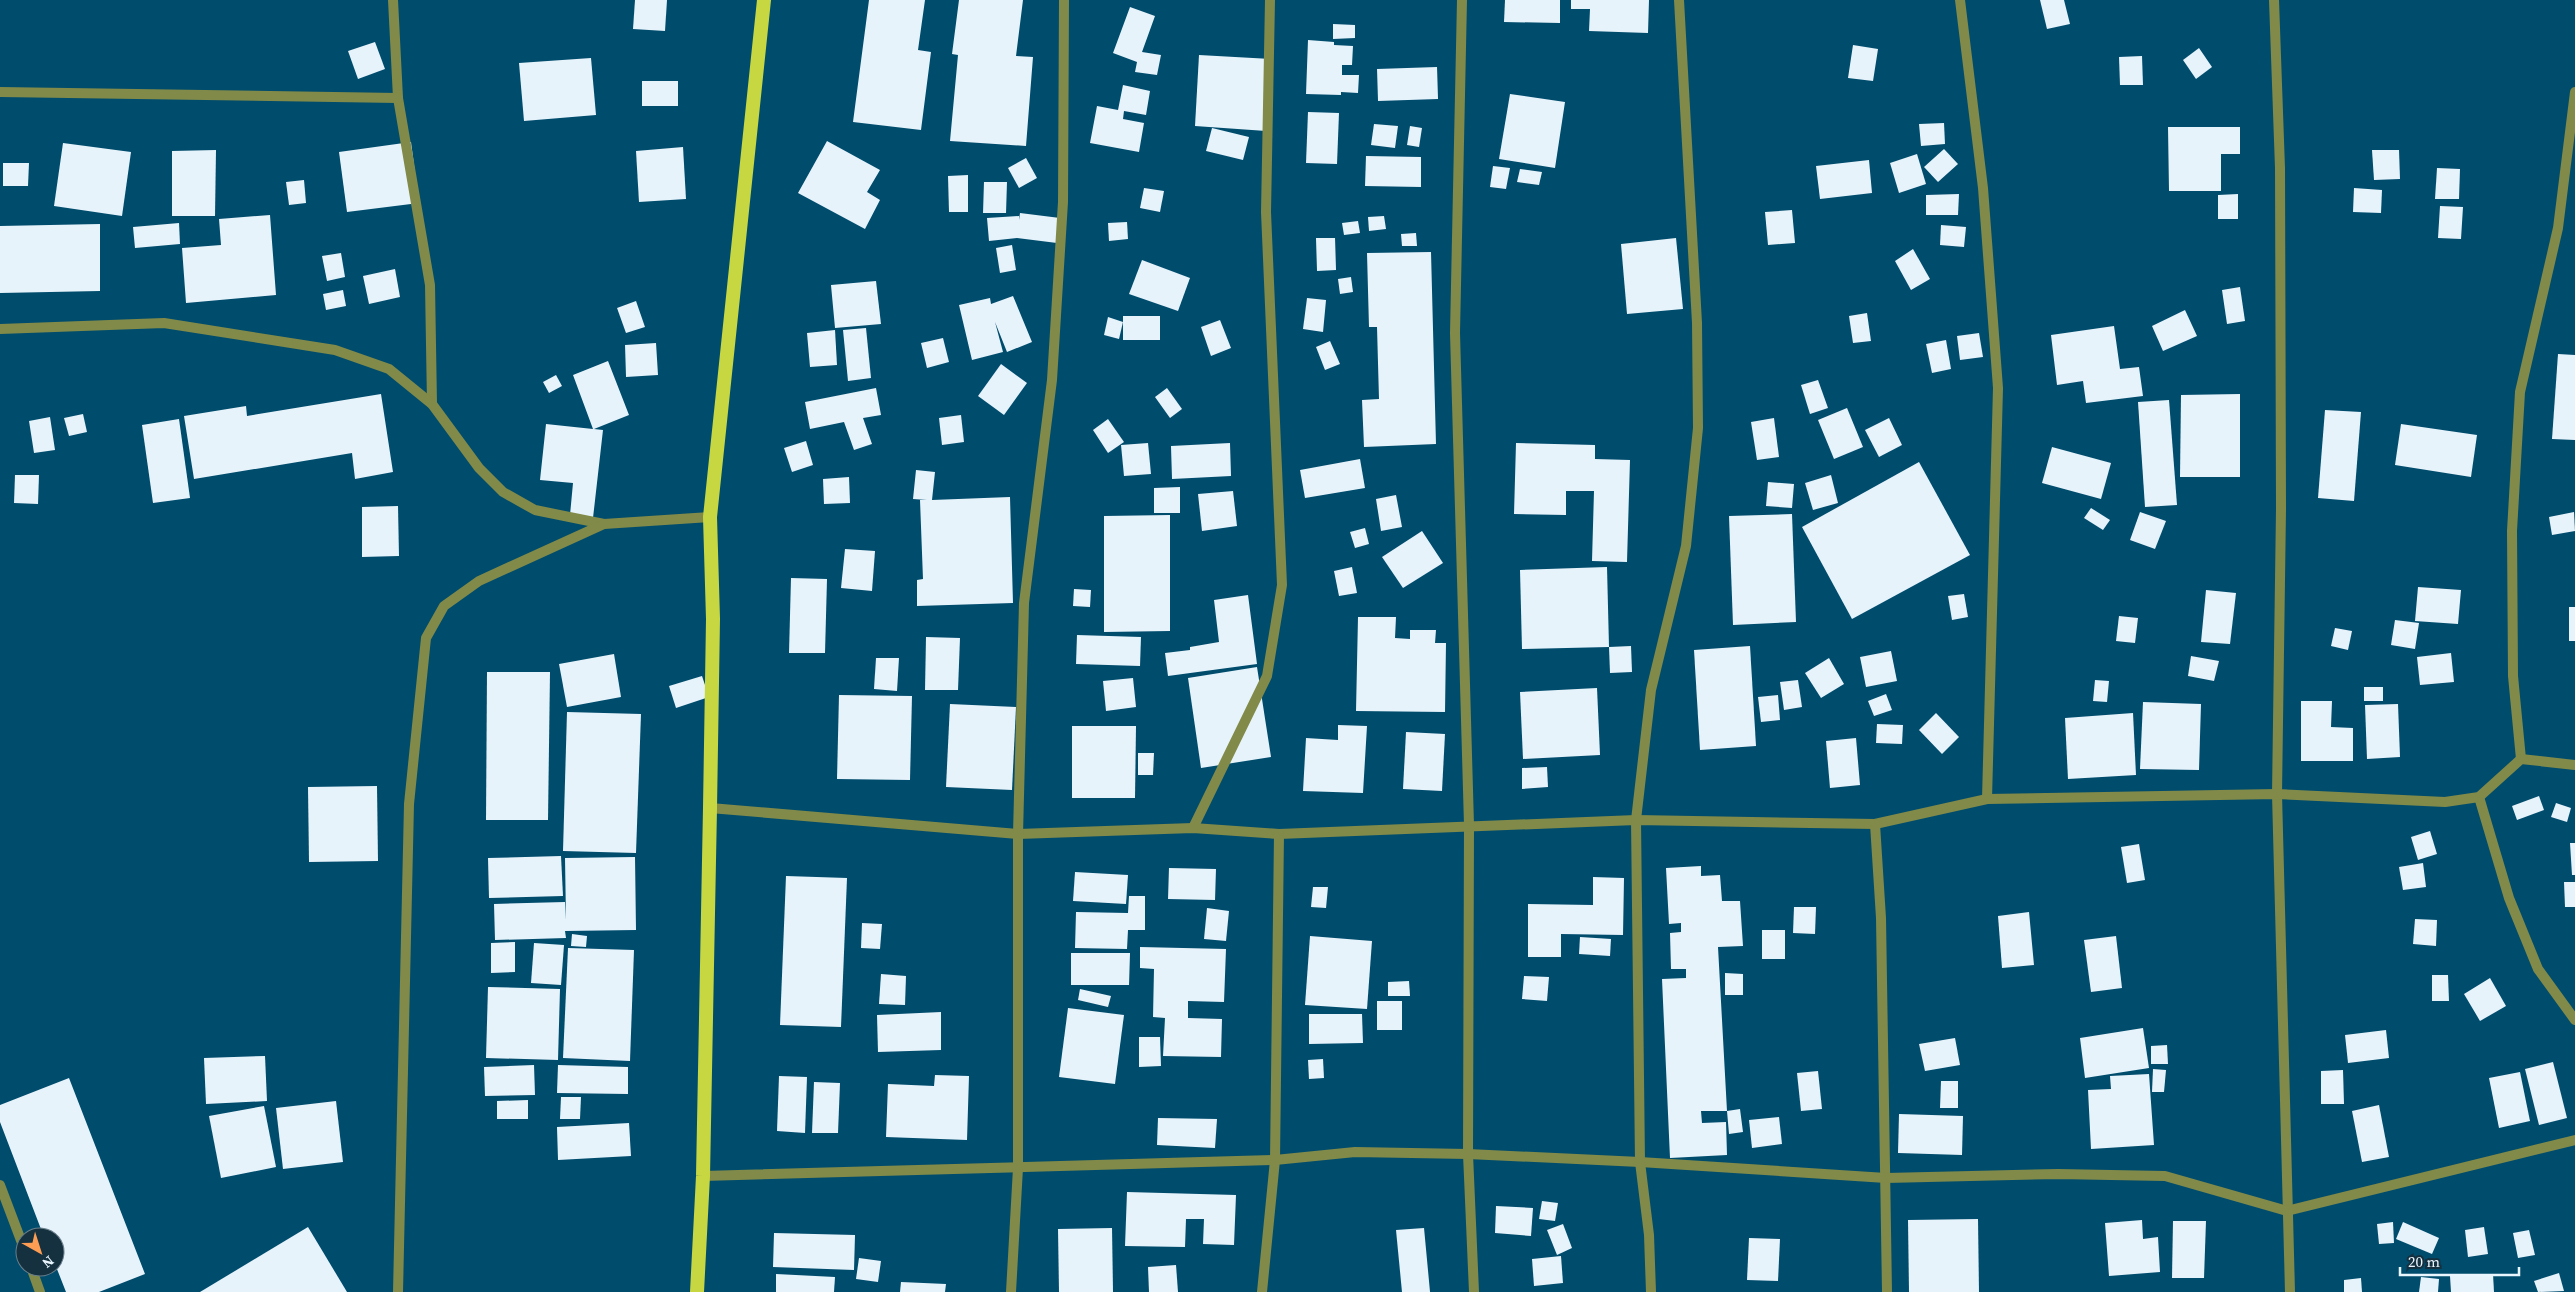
<svg xmlns="http://www.w3.org/2000/svg" width="2575" height="1292" font-family="'Source Serif 4',serif">
	<style>
		.building { fill: #e6f3fb }
		.lines { fill: none; stroke-linecap: round; stroke-linejoin: round }
		.minor { stroke: #818a48; stroke-width: 10 }
		.trunk { stroke: #c6d742; stroke-width: 14 }
	</style>
	<rect width="100%" height="100%" fill="#004c6d"/>
	<!-- building -->
	<g class="building">
		<path d="M635,0H667L665,31L633,29Z"/>
		<path d="M869,0H925L918,50L931,52L921,130L853,122Z"/>
		<path d="M959,0H1023L1016,56L1033,57L1026,146L950,141L958,55L952,54Z"/>
		<path d="M1505,0H1560V23L1504,22Z"/>
		<path d="M1571,0H1649L1648,33L1589,31L1590,9H1571Z"/>
		<path d="M2040,0H2064L2070,24L2047,29Z"/>
		<path d="M1130,7L1155,16L1142,52L1161,55L1157,75L1135,72L1137,62L1113,53Z"/>
		<path d="M1333,24L1355,25V38L1333,39Z"/>
		<path d="M1308,40L1334,42V45L1353,46L1352,65H1342V75H1359L1358,93L1341,92V95L1306,94Z"/>
		<path d="M375,42L385,69L358,79L348,51Z"/>
		<path d="M1853,45L1878,49L1873,81L1848,78Z"/>
		<path d="M2199,48L2212,67L2196,79L2183,60Z"/>
		<path d="M1199,55L1271,59L1266,131L1195,126Z"/>
		<path d="M2142,56L2143,85H2120L2119,57Z"/>
		<path d="M591,58L596,115L524,121L519,63Z"/>
		<path d="M1437,67L1438,99L1378,101L1377,69Z"/>
		<rect x="642" y="81" width="36" height="25"/>
		<path d="M1123,85L1150,91L1146,115L1124,111L1123,119L1144,123L1139,152L1090,143L1097,106L1118,110Z"/>
		<path d="M1510,94L1565,102L1555,168L1499,159Z"/>
		<path d="M1308,112L1339,113L1337,164L1306,163Z"/>
		<path d="M1944,123L1945,144L1921,146L1919,124Z"/>
		<path d="M1374,124L1398,126L1395,148L1371,145Z"/>
		<path d="M1410,126L1422,128L1419,147L1407,145Z"/>
		<path d="M2168,127H2240V154H2221V191H2169Z"/>
		<path d="M1212,128L1249,137L1243,160L1206,151Z"/>
		<path d="M827,141L880,170L867,192L880,200L865,229L798,193Z"/>
		<path d="M411,142L419,203L347,212L339,152Z"/>
		<path d="M63,143L131,152L122,216L54,206Z"/>
		<path d="M683,147L686,199L639,202L636,151Z"/>
		<path d="M1944,149L1958,164L1938,182L1924,167Z"/>
		<path d="M216,150L215,216H172V151Z"/>
		<path d="M2372,150H2399L2400,179L2374,180Z"/>
		<path d="M1917,154L1926,184L1899,193L1890,163Z"/>
		<path d="M1366,156L1421,157V187L1365,186Z"/>
		<path d="M1026,158L1037,178L1019,188L1008,168Z"/>
		<path d="M1869,160L1872,193L1820,199L1816,166Z"/>
		<path d="M3,163H29L28,186H3Z"/>
		<path d="M1493,166L1510,168L1506,189L1490,187Z"/>
		<path d="M2437,168L2460,169L2459,199H2435Z"/>
		<path d="M1520,169L1542,172L1539,185L1517,182Z"/>
		<path d="M968,175V212H949L948,176Z"/>
		<path d="M304,180L306,203L289,205L286,182Z"/>
		<path d="M984,182H1007L1006,213H983Z"/>
		<path d="M1144,188L1164,191L1160,212L1140,208Z"/>
		<path d="M2354,188L2382,190L2381,213L2353,212Z"/>
		<path d="M1959,194L1958,215H1926V195Z"/>
		<path d="M2238,194V219H2218V195Z"/>
		<path d="M2440,206L2463,207L2461,239L2438,238Z"/>
		<path d="M1792,210L1795,243L1768,245L1765,212Z"/>
		<path d="M1020,213L1060,218L1057,243L1017,238L989,241L987,218L1019,216V220Z"/>
		<path d="M270,215L276,295L186,303L182,248L221,245L219,219Z"/>
		<path d="M1384,216L1386,229L1369,231L1368,217Z"/>
		<path d="M1358,221L1360,233L1344,235L1342,223Z"/>
		<path d="M1127,222L1128,239L1109,241L1108,223Z"/>
		<path d="M179,223L180,244L135,248L133,227Z"/>
		<path d="M100,224V291L0,293V226Z"/>
		<path d="M1941,225L1966,227L1964,247L1940,245Z"/>
		<path d="M1416,233L1417,246H1402L1401,234Z"/>
		<path d="M1316,238H1335L1336,270L1317,271Z"/>
		<path d="M1676,238L1683,309L1627,314L1621,244Z"/>
		<path d="M1012,245L1016,270L1000,273L996,248Z"/>
		<path d="M1913,249L1930,279L1911,290L1895,261Z"/>
		<path d="M1431,252L1436,444L1364,447L1362,400L1379,399L1377,327H1369L1367,253Z"/>
		<path d="M341,253L345,277L327,281L322,256Z"/>
		<path d="M1142,260L1190,278L1178,311L1129,294Z"/>
		<path d="M395,269L400,297L369,304L363,276Z"/>
		<path d="M1351,277L1353,292L1340,294L1338,279Z"/>
		<path d="M876,281L881,324L835,328L831,285Z"/>
		<path d="M2240,287L2245,321L2227,324L2222,290Z"/>
		<path d="M343,290L346,306L326,310L323,294Z"/>
		<path d="M1013,296L1032,342L1007,352L995,322L1003,352L972,360L959,305L990,298L991,304Z"/>
		<path d="M1307,298L1326,300L1323,332L1303,329Z"/>
		<path d="M636,301L645,327L626,333L617,308Z"/>
		<path d="M2185,310L2197,336L2163,351L2152,326Z"/>
		<path d="M1867,313L1871,341L1853,343L1849,316Z"/>
		<rect x="1123" y="316" width="37" height="24"/>
		<path d="M1108,317L1123,322L1119,339L1104,335Z"/>
		<path d="M1220,320L1231,348L1211,356L1201,327Z"/>
		<path d="M2114,326L2120,369L2139,367L2143,396L2086,403L2083,381L2057,385L2051,335Z"/>
		<path d="M866,328L871,378L848,381L843,330Z"/>
		<path d="M835,330L837,365L810,367L807,333Z"/>
		<path d="M1979,333L1983,357L1960,360L1957,336Z"/>
		<path d="M943,338L949,362L927,368L921,343Z"/>
		<path d="M1946,340L1951,369L1932,373L1926,344Z"/>
		<path d="M1330,341L1340,364L1325,370L1316,347Z"/>
		<path d="M656,343L658,375L626,377L625,345Z"/>
		<path d="M2558,354L2575,355V440L2552,439Z"/>
		<path d="M608,361L629,415L594,429L603,430L593,518L570,515L573,483L540,480L546,424L593,429L573,375Z"/>
		<path d="M1001,364L1027,383L1004,415L978,396Z"/>
		<path d="M556,375L562,386L549,393L543,382Z"/>
		<path d="M1818,380L1828,408L1810,414L1801,385Z"/>
		<path d="M876,388L881,415L863,418L872,444L854,450L844,422L810,429L805,402Z"/>
		<path d="M1167,388L1182,409L1170,418L1155,397Z"/>
		<path d="M381,394L393,472L355,479L352,453L194,479L184,416L246,406L247,416Z"/>
		<path d="M2240,394V477H2180L2181,395Z"/>
		<path d="M2169,400L2177,505L2145,507L2138,402Z"/>
		<path d="M1847,408L1863,447L1834,459L1818,420Z"/>
		<path d="M2325,410L2361,412L2354,501L2318,498Z"/>
		<path d="M83,414L87,432L69,436L64,418Z"/>
		<path d="M961,415L964,442L942,445L939,418Z"/>
		<path d="M50,417L55,450L34,453L29,421Z"/>
		<path d="M1774,418L1779,457L1757,460L1751,422Z"/>
		<path d="M1889,418L1902,445L1879,457L1865,430Z"/>
		<path d="M179,419L190,498L153,503L142,425Z"/>
		<path d="M1108,419L1124,442L1108,453L1093,430Z"/>
		<path d="M2401,424L2477,435L2471,477L2395,465Z"/>
		<path d="M806,441L813,465L792,472L784,448Z"/>
		<path d="M1148,443L1151,474L1124,476L1121,445Z"/>
		<path d="M1230,443L1231,476L1172,479L1171,446Z"/>
		<path d="M1516,443L1595,445V459L1630,460L1627,562L1592,561L1594,491H1566V515L1514,514Z"/>
		<path d="M2052,447L2111,463L2101,499L2042,483Z"/>
		<path d="M1360,459L1365,488L1305,498L1300,470Z"/>
		<path d="M1919,462L1970,555L1852,619L1802,527Z"/>
		<path d="M916,470L935,472L932,500L1010,497L1013,603L917,606V580L923,579L920,500H927L913,499Z"/>
		<path d="M15,475H39L38,504L14,503Z"/>
		<path d="M1831,475L1838,503L1813,510L1805,483Z"/>
		<path d="M849,477L850,503L824,504L823,479Z"/>
		<path d="M1768,482L1794,484L1792,508L1766,506Z"/>
		<path d="M1180,487V513H1154V488Z"/>
		<path d="M1233,491L1237,526L1202,531L1198,494Z"/>
		<path d="M1396,495L1402,527L1381,531L1376,499Z"/>
		<path d="M398,506L399,556L362,557V507Z"/>
		<path d="M2091,508L2110,520L2103,530L2084,518Z"/>
		<path d="M2140,512L2166,521L2155,549L2130,540Z"/>
		<path d="M2574,512L2575,531L2552,535L2549,517Z"/>
		<path d="M1792,514L1796,622L1733,625L1729,516Z"/>
		<path d="M1170,515V631L1104,632V516Z"/>
		<path d="M1365,528L1369,544L1355,548L1350,532Z"/>
		<path d="M1422,531L1443,563L1403,588L1382,557Z"/>
		<path d="M845,549L875,551L872,591L841,588Z"/>
		<path d="M1352,567L1357,593L1339,596L1334,571Z"/>
		<path d="M1607,567L1609,647L1522,649L1520,570Z"/>
		<path d="M791,578L827,579L825,653H789Z"/>
		<path d="M2418,587L2461,590L2458,624L2415,621Z"/>
		<path d="M1074,589L1091,590L1090,607L1073,606Z"/>
		<path d="M2206,590L2236,593L2230,644L2201,642Z"/>
		<path d="M1964,594L1968,617L1952,620L1948,596Z"/>
		<path d="M1248,595L1257,664L1168,676L1165,653L1190,650V647L1219,642L1214,600Z"/>
		<rect x="2569" y="607" width="6" height="34"/>
		<path d="M2119,616L2138,618L2135,643L2116,641Z"/>
		<path d="M1358,617H1396L1395,638L1410,639V630H1436L1435,643H1446L1445,712L1356,711Z"/>
		<path d="M2395,620L2419,623L2415,649L2391,645Z"/>
		<path d="M2335,628L2352,631L2348,650L2331,646Z"/>
		<path d="M1077,635L1141,637L1140,666L1076,664Z"/>
		<path d="M926,637L960,638L958,690H925Z"/>
		<path d="M1631,646L1632,672L1610,673L1609,647Z"/>
		<path d="M1750,646L1756,746L1700,750L1694,650Z"/>
		<path d="M1891,651L1897,681L1866,687L1860,657Z"/>
		<path d="M2451,653L2454,682L2420,685L2417,657Z"/>
		<path d="M614,654L621,697L567,707L559,664Z"/>
		<path d="M2191,656L2219,661L2214,681L2188,676Z"/>
		<path d="M876,658H899L897,691L874,689Z"/>
		<path d="M1829,658L1844,684L1821,698L1805,673Z"/>
		<path d="M1257,667L1271,757L1201,768L1188,678Z"/>
		<path d="M487,672H550L548,820H486Z"/>
		<path d="M702,676L709,697L676,708L669,686Z"/>
		<path d="M1133,678L1136,707L1106,711L1103,681Z"/>
		<path d="M1798,680L1802,707L1784,710L1780,682Z"/>
		<path d="M2095,680L2109,681L2107,702L2093,701Z"/>
		<rect x="2364" y="687" width="19" height="14"/>
		<path d="M1597,688L1600,755L1523,759L1520,692Z"/>
		<path d="M1886,694L1892,710L1874,716L1868,701Z"/>
		<path d="M839,695L912,696L910,780L837,779Z"/>
		<path d="M1778,695L1780,720L1761,722L1758,697Z"/>
		<path d="M2301,701H2332L2331,727L2353,728V761H2301Z"/>
		<path d="M2143,702L2201,704L2199,770L2140,769Z"/>
		<path d="M950,704L1016,707L1012,790L946,787Z"/>
		<path d="M2398,704L2400,757L2367,759L2365,705Z"/>
		<path d="M567,712L641,714L636,853L563,851Z"/>
		<path d="M1936,713L1959,737L1942,754L1919,730Z"/>
		<path d="M2133,713L2136,775L2068,779L2065,718Z"/>
		<path d="M1877,724L1903,725L1902,744L1876,743Z"/>
		<path d="M1338,725L1367,726L1363,793L1303,791L1306,738L1338,740Z"/>
		<path d="M1072,726H1136L1135,798H1072Z"/>
		<path d="M1406,732L1445,734L1442,791L1403,789Z"/>
		<path d="M1856,738L1860,785L1830,788L1826,741Z"/>
		<path d="M1138,753H1154L1153,775H1138Z"/>
		<path d="M1547,767L1548,787L1522,789V768Z"/>
		<path d="M377,786L378,861L309,862L308,787Z"/>
		<path d="M2539,796L2544,810L2517,820L2512,806Z"/>
		<path d="M2556,803L2571,808L2567,822L2551,817Z"/>
		<path d="M2430,831L2437,854L2418,860L2411,837Z"/>
		<path d="M2570,843H2575V875H2572Z"/>
		<path d="M2139,844L2145,880L2127,883L2121,847Z"/>
		<path d="M561,856L563,896L489,898L488,858Z"/>
		<path d="M635,857L636,930L565,931L566,938L495,940L494,904L565,902L566,920L565,858Z"/>
		<path d="M2423,863L2426,887L2403,890L2399,867Z"/>
		<path d="M1701,866V876L1720,875L1722,901H1740L1743,946L1718,947L1727,1111L1740,1109L1743,1132L1729,1134L1727,1111H1701L1702,1123L1726,1122L1727,1155L1670,1158L1662,979L1686,978V969H1671L1670,933L1681,932V923L1669,924L1666,868Z"/>
		<path d="M1169,868L1216,869L1215,900L1168,899Z"/>
		<path d="M1075,872L1128,875L1126,904L1073,901Z"/>
		<path d="M786,876L847,878L841,1027L780,1025Z"/>
		<path d="M1593,877L1624,878L1623,935L1561,934V957H1528V904L1593,905Z"/>
		<path d="M2564,882H2575V907H2565Z"/>
		<path d="M1313,887H1328L1326,908L1311,907Z"/>
		<path d="M1129,896H1145V930H1128L1127,949L1075,948L1076,912L1128,913Z"/>
		<path d="M1794,907H1816L1815,934L1793,933Z"/>
		<path d="M1207,908L1229,911L1226,941L1204,939Z"/>
		<path d="M2029,912L2034,965L2002,968L1998,916Z"/>
		<path d="M2415,919L2437,920L2436,946L2413,944Z"/>
		<path d="M862,923L882,924L880,949L861,948Z"/>
		<rect x="1762" y="930" width="23" height="29"/>
		<path d="M572,934L587,936L586,947L571,946Z"/>
		<path d="M1310,936L1372,941L1367,1009L1305,1005Z"/>
		<path d="M2116,936L2122,988L2091,992L2084,940Z"/>
		<path d="M1580,937L1611,939L1610,956L1579,954Z"/>
		<path d="M515,942V972L491,973V943Z"/>
		<path d="M534,943L564,945L561,985L531,983Z"/>
		<path d="M1140,947L1226,949L1224,1002L1188,1001V1018L1222,1019L1221,1057L1163,1056L1165,1018L1153,1017L1154,969L1140,968Z"/>
		<path d="M568,948L634,950L630,1061L563,1058Z"/>
		<path d="M1071,953H1130L1129,985H1071Z"/>
		<path d="M1725,973L1743,974V995H1725Z"/>
		<path d="M881,974L906,976L905,1005L879,1004Z"/>
		<path d="M2432,975H2448L2449,1001H2432Z"/>
		<path d="M1524,976L1549,977L1547,1001L1522,999Z"/>
		<path d="M2490,978L2506,1006L2480,1021L2464,994Z"/>
		<path d="M1409,981L1410,996H1388V982Z"/>
		<path d="M488,987L560,989L558,1060L486,1058Z"/>
		<path d="M1080,989L1111,996L1108,1007L1078,1000Z"/>
		<rect x="1377" y="1001" width="25" height="29"/>
		<path d="M1068,1008L1124,1015L1115,1084L1059,1077Z"/>
		<path d="M941,1012V1050L878,1052L877,1015Z"/>
		<path d="M1309,1014H1362L1363,1043L1309,1044Z"/>
		<path d="M2143,1028L2149,1068L2085,1078L2080,1038Z"/>
		<path d="M2386,1030L2389,1058L2348,1063L2345,1035Z"/>
		<path d="M1139,1037H1160L1161,1066L1139,1067Z"/>
		<path d="M1955,1038L1960,1065L1925,1071L1919,1044Z"/>
		<path d="M2167,1045L2168,1064H2151V1046Z"/>
		<path d="M265,1056L267,1101L206,1104L204,1058Z"/>
		<path d="M1323,1059L1324,1078L1309,1079L1308,1060Z"/>
		<path d="M2553,1062L2567,1118L2539,1125L2525,1069Z"/>
		<path d="M534,1065L535,1095L485,1096L484,1067Z"/>
		<path d="M558,1065L628,1067V1094L557,1093Z"/>
		<path d="M2153,1069L2166,1070L2164,1092H2152Z"/>
		<path d="M2343,1070L2344,1104H2321V1071Z"/>
		<path d="M1818,1071L1822,1109L1801,1111L1797,1073Z"/>
		<path d="M2520,1072L2530,1121L2499,1128L2489,1078Z"/>
		<path d="M2149,1074L2154,1145L2091,1149L2088,1090L2111,1089L2110,1076Z"/>
		<path d="M935,1075L969,1076L967,1140L886,1137L888,1084L934,1086Z"/>
		<path d="M779,1076L807,1077L805,1133L777,1131Z"/>
		<path d="M69,1078L145,1274L99,1292H66L55,1264V1237H44L0,1122V1105Z"/>
		<path d="M1941,1081H1958V1108H1940Z"/>
		<path d="M814,1082L840,1083L838,1133H812Z"/>
		<path d="M561,1097H581L580,1119H560Z"/>
		<path d="M528,1100V1119H497V1101Z"/>
		<path d="M336,1101L343,1162L283,1169L276,1108Z"/>
		<path d="M2379,1105L2389,1157L2362,1162L2352,1111Z"/>
		<path d="M264,1106L276,1167L221,1178L209,1116Z"/>
		<path d="M1899,1114L1963,1116L1962,1155L1898,1153Z"/>
		<path d="M1779,1117L1782,1144L1752,1148L1749,1120Z"/>
		<path d="M1158,1118L1217,1119L1215,1148L1157,1145Z"/>
		<path d="M629,1123L631,1156L558,1160L557,1127Z"/>
		<path d="M1127,1192L1236,1195L1234,1245L1203,1244L1204,1219H1186L1185,1247L1125,1246Z"/>
		<path d="M1542,1201L1558,1203L1555,1221L1539,1219Z"/>
		<path d="M1496,1206L1533,1208L1531,1236L1495,1233Z"/>
		<path d="M1978,1219L1979,1292H1909L1908,1220Z"/>
		<path d="M2142,1220L2143,1239L2158,1237L2160,1272L2109,1276L2105,1223Z"/>
		<path d="M2173,1221H2206L2204,1278H2172Z"/>
		<path d="M2393,1222L2394,1243L2379,1244L2377,1224Z"/>
		<path d="M2403,1222L2439,1238L2432,1254L2396,1239Z"/>
		<path d="M1563,1224L1572,1248L1557,1255L1547,1230Z"/>
		<path d="M308,1227L347,1292H200Z"/>
		<path d="M2484,1227L2488,1254L2468,1257L2465,1230Z"/>
		<path d="M1112,1228L1113,1292H1059L1058,1229Z"/>
		<path d="M1424,1228L1430,1292H1402L1396,1230Z"/>
		<path d="M2529,1230L2535,1255L2518,1258L2513,1233Z"/>
		<path d="M774,1233L855,1235L854,1270L773,1267Z"/>
		<path d="M1749,1238L1780,1239L1778,1281L1747,1280Z"/>
		<path d="M1561,1256L1563,1283L1534,1286L1532,1259Z"/>
		<path d="M859,1258L881,1261L878,1282L856,1279Z"/>
		<path d="M1176,1265L1178,1292H1149L1148,1267Z"/>
		<path d="M2559,1273L2564,1291L2538,1292L2534,1281Z"/>
		<path d="M776,1274L835,1277L834,1292H776Z"/>
		<path d="M2493,1274L2494,1292H2451L2450,1276Z"/>
		<path d="M2421,1277L2439,1279L2438,1292H2419Z"/>
		<path d="M2361,1278L2362,1292H2344V1280Z"/>
		<path d="M901,1282L946,1284L945,1292H900Z"/>
	</g>
	<g class="lines">
		<!-- minor -->
		<g class="minor">
			<path d="M393,0L398,98L430,285L432,404"/>
			<path d="M1462,0L1455,333L1469,825L1468,1154L1474,1292"/>
			<path d="M1960,0L1983,188L1998,388L1987,799"/>
			<path d="M2274,0L2280,168L2281,509L2277,794L2290,1292"/>
			<path d="M0,92L398,98"/>
			<path d="M0,329L164,323L335,350L389,369L432,404L479,468L503,492L535,510L604,524L710,517"/>
			<path d="M2521,759L2513,676L2512,531L2520,392L2558,228L2575,92"/>
			<path d="M2479,797L2509,898L2538,969L2575,1020"/>
			<path d="M710,808L1018,834L1193,828L1279,834L1636,820L1875,824L1987,799L2277,794L2445,802L2479,797L2521,759L2575,765"/>
			<path d="M1875,824L1881,918L1887,1292"/>
			<path d="M1193,828L1267,676L1282,585L1266,212L1270,0"/>
			<path d="M703,1176L1275,1160L1355,1152L1468,1154L1640,1162L1886,1178L2058,1174L2165,1176L2287,1211L2575,1140"/>
			<path d="M0,1185L25,1251"/>
			<path d="M31,1267L40,1292"/>
			<path d="M398,1292L409,804L426,638L444,606L479,581L604,524"/>
			<path d="M1011,1292L1018,1168V834L1024,603L1052,380L1063,202L1064,0"/>
			<path d="M1262,1292L1275,1160L1279,834"/>
			<path d="M1651,1292L1649,1235L1640,1162L1636,820L1651,690L1686,546L1698,428L1697,323L1679,0"/>
		</g>
		<!-- trunk -->
		<path class="trunk" d="M697,1292L703,1176L710,808L713,619L710,517L764,0"/>
	</g>
	<!-- north arrow -->
	<g transform="translate(40 1252) rotate(141)"><circle r="24" fill="#15303f" stroke="#6a7f8b"/>
	<path d="M0-4L9 19L0 12L-9 19Z" fill="#fd9d54"/>
	<text y="-8" font-size="14" font-weight="bold" text-anchor="middle" fill="#eaf6fe">N</text>
	</g>
	<!-- scale -->
	<path d="M2400 1267v8h119v-8" fill="none" stroke="#eaf6fe" stroke-width="2.5"/>
	<text x="2408" y="1267" font-size="15" fill="#eaf6fe" stroke="#15303f" stroke-width="4" paint-order="stroke">20 m</text>
</svg>
